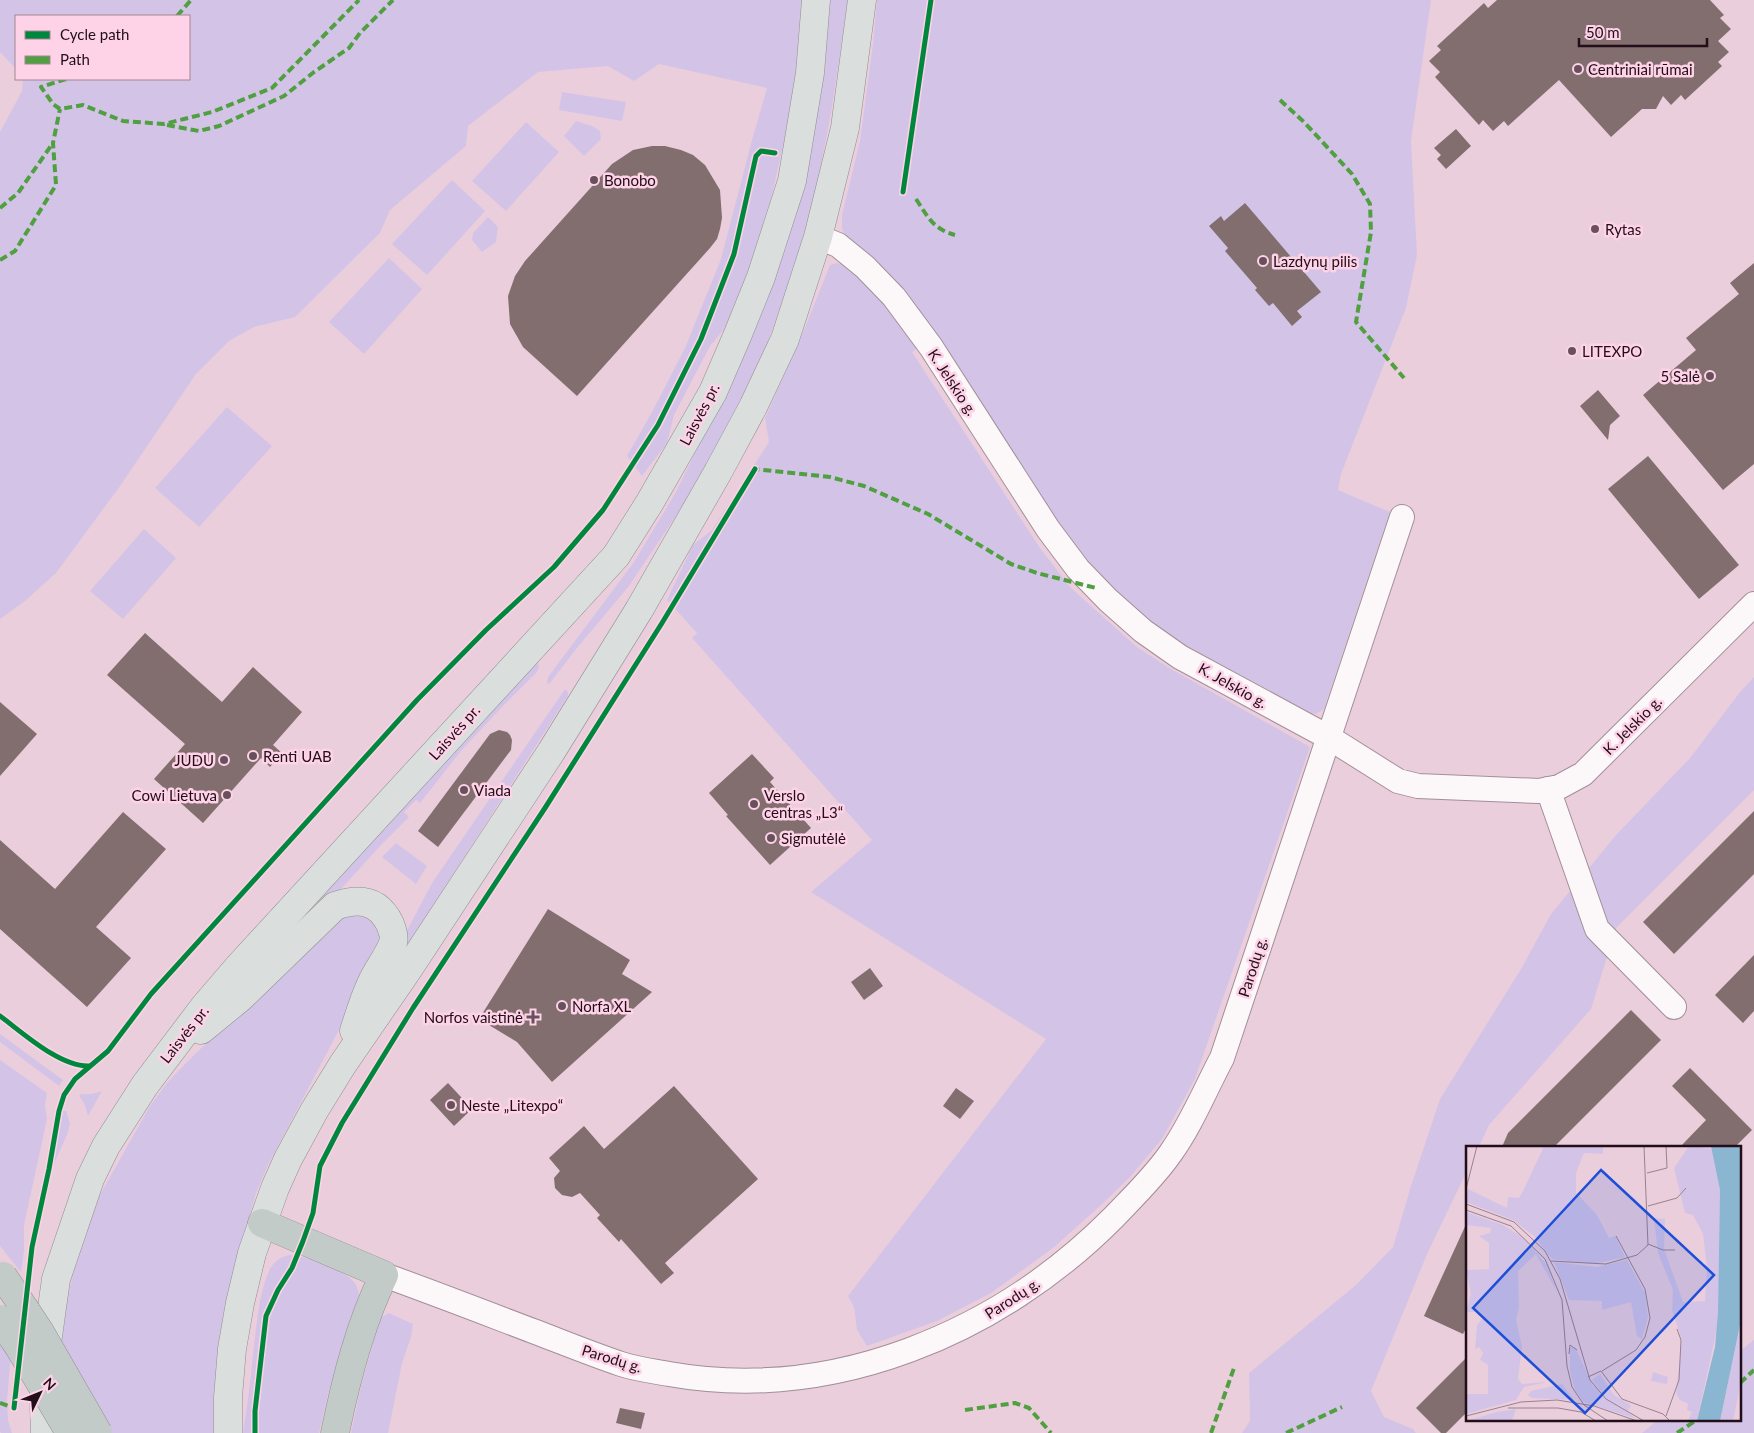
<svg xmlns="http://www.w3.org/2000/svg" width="1754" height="1433" font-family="Lato,sans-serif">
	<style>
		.green { fill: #d3c4e7 }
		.building { fill: #826e6f }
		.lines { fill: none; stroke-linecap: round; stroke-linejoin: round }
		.minor-casing { stroke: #a38e98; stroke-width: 26 }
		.major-casing { stroke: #8f8e91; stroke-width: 29 }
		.highway-casing { stroke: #8f8e91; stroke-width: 29 }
		.minor { stroke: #fcf8fa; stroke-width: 24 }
		.major { stroke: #dadedd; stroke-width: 28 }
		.highway { stroke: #c3cbc9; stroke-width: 28 }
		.highway-bridge-casing { stroke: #8f8e91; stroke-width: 29; stroke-linecap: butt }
		.highway-bridge { stroke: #c3cbc9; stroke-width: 28 }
		.quiet { stroke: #509f40; stroke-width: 4; stroke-dasharray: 8 4; stroke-linecap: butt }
		.cycleway-casing { stroke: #fed2e7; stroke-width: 8 }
		.cycleway { stroke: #00873e; stroke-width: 5 }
		.poi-dot { fill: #68515d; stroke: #fed2e7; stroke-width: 2 }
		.labels { text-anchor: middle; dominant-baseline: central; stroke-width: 5; stroke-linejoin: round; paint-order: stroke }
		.poi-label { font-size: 15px; fill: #210e18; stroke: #fed2e7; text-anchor: start }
		.street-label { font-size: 15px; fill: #210e18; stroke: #fed2e7 }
		.inset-road { fill: none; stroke: #9a818e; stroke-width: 1 }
		.view { fill: #1d4ed8; fill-opacity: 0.15; stroke: #1d4ed8; stroke-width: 2.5 }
		.inset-edge { fill: none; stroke: #210e18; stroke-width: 2.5 }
	</style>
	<rect width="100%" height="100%" fill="#ebcedc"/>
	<!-- green -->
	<g class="green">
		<path d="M0,0H803L801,42L789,119L764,230L732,320L710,346L674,415L667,443L642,476L627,456L652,412L685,348L721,259L752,140L767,88L659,64L634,81L608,66L538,72L468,126L466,146L390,210L380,233L295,317L254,327L229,341L196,374L118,489L56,573L25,601L0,619V132L22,91L23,79H189V16H16V69L0,52Z"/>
		<path d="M827,0H848L831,113L814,201L793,270L763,356L731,424L690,495L629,586L577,648L550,683L547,684L548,677L634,562L676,492L731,379Z"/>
		<path d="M877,0H1431L1411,141L1417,255L1406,308L1341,474L1338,490L1390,512L1324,709L1316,714L1304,712L1274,693L1174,639L1123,602L1093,571L847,240L842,229V215L860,141L873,44Z"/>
		<path d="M562,92L626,102L622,121L559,110Z"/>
		<path d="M576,121L592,126L600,131L601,139L584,156L564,136Z"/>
		<path d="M526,122L559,152L506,211L472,181Z"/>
		<path d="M452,180L485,211L427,275L392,244Z"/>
		<path d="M488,217L498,227L496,242L482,252L472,240L473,233Z"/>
		<path d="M389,258L422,289L364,354L329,322Z"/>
		<path d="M837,263L848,265L866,279L920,346L912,352L1040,548L1071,588L1137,647L1171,669L1310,747L1195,1079L1162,1139L1130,1177L1100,1206L1053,1248L991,1293L937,1321L867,1346L857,1330L854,1307L848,1296L1046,1039L811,892L872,840L692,638L697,633L667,600L693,545L712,530L769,442L765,418L800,340L830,265Z"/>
		<path d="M227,407L272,446L199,527L155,488Z"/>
		<path d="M144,529L176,558L123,619L90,591Z"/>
		<path d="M534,662L538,663L539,667L537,672L503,706L461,751L420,803L416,800L404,812L409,817L382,844L331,900L277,939Z"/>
		<path d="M1754,677V790L1616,928L1591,1009L1489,1125L1479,1147H1468V1169L1428,1252L1371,1391L1384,1417L1413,1429L1416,1433H1242L1250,1421L1249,1373L1356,1285L1393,1247L1411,1186L1440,1099L1521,969L1551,914L1616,835L1690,758L1740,692Z"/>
		<path d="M565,689L568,692V696L380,988L378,985L432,883Z"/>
		<path d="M396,843L427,866L416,884L382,857Z"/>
		<path d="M355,909L380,923L382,948L267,1167L256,1193L248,1221L228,1314L216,1433H110L60,1342L67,1299L80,1244L97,1200L150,1106L167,1083L187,1062L335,917Z"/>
		<path d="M0,1034L63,1080L59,1086L0,1042Z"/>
		<path d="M0,1060L47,1093L45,1105L47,1119L24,1225V1251L21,1272L0,1246Z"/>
		<path d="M102,1091L88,1116L84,1103L79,1096L81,1094H92Z"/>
		<path d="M63,1111H66L70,1123L67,1135L52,1168Z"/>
		<path d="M291,1255C305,1256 318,1263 331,1268C339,1272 348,1275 354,1282C372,1305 341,1353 333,1377C327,1395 324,1414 319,1433H243C248,1404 251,1374 254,1345C257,1321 259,1295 268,1273C272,1263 280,1256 291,1255Z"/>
		<path d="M389,1313L413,1324L411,1337L402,1363L388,1433H351L361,1386L380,1318Z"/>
		<path d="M0,1336L11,1353L7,1401L8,1420L12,1433H1L0,1430Z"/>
		<path d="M1754,1340V1433H1642L1659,1419H1740V1351Z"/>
	</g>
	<!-- building -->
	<g class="building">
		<path d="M1497,0H1710L1724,15L1720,18L1731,29L1718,41L1729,52L1718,62L1722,66L1685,100L1681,95L1671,105L1663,96L1656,109H1642L1611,137L1559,80L1508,126L1504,121L1493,131L1483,120L1479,125L1435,77L1440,72L1429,61L1441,50L1437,46L1484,3L1488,8Z"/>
		<path d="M1456,129L1471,146L1446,169L1437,159L1441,155L1434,148Z"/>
		<path d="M652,146H665L681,150L693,155L705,165L720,190L722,218L720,229L717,239L710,248L577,396L523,347L510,324L508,296L515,276L525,261L612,164L633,150Z"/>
		<path d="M1245,203L1321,292L1297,311L1302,317L1292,326L1273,303L1269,306L1255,290L1257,288L1225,251L1228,248L1209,226L1221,216L1224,221Z"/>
		<path d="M1754,263V464L1723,490L1643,395L1696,350L1686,338L1739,294L1730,283Z"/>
		<path d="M1598,390L1620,416L1610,425L1608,440L1580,406Z"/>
		<path d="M1648,456L1739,565L1699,599L1608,489Z"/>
		<path d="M145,633L222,702L253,667L302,712L273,745L282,753L270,767L261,758L203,823L154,779L185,744L107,675Z"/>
		<path d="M0,702L37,734L0,776Z"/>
		<path d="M499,730L507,732L510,735L512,740L511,750L438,847L418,831L490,734Z"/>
		<path d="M752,754L774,778L770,782L811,828L770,865L726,816L728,815L709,793Z"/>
		<path d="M1754,811V874L1674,954L1643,922Z"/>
		<path d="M123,812L166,849L96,927L131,958L87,1007L0,929V840L55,889Z"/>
		<path d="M548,909L630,960L622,974L652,992L552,1082L517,1042L479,1019Z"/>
		<path d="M1754,955V1011L1743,1023L1715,995Z"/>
		<path d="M870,968L883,986L864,1000L851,982Z"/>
		<path d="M1631,1010L1661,1040L1554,1147H1502L1508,1133Z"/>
		<path d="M1690,1068L1752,1130L1735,1147H1680L1706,1120L1672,1086Z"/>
		<path d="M448,1083L472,1109L454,1126L430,1100Z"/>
		<path d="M674,1086L758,1179L665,1263L674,1273L661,1284L621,1239L619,1242L597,1218L600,1215L580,1193L572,1197L562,1195L555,1188L554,1178L560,1171L549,1158L584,1126L604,1149Z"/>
		<path d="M956,1088L974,1101L960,1119L943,1106Z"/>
		<path d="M1468,1220V1325L1463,1334L1424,1316Z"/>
		<path d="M1468,1356V1411L1446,1433H1441L1416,1408Z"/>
		<path d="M620,1408L645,1413L641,1429L616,1423Z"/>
	</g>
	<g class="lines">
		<defs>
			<g id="minor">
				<path d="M818,237L838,245L865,267L894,297L931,347L1048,529L1078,569L1108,600L1143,631L1180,657L1328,737L1398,781L1418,786L1539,791L1559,787L1583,774L1754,604"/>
				<path d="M1548,789L1597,929L1674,1007"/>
				<path d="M384,1275C434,1293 483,1312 533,1331C562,1342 591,1354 621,1364C636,1369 653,1371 669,1374C833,1403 999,1333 1114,1217C1133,1197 1154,1177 1170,1154C1191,1125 1205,1090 1222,1058L1402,517"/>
			</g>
			<g id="major">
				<path d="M201,1030L240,998L335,906C358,898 378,899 390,924C392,929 395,937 393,943C388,957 377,970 371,984C364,999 359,1015 354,1031"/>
				<path d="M45,1433L43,1372L56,1279L90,1179L106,1146L145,1085L204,1007L241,964L616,556L650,502L713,392L738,334L761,277L792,181L810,73L816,0"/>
				<path d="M228,1433V1397L232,1349L240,1303L252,1253L275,1188L288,1159L314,1111L343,1064L407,971L551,752L639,610L718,472L753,407L785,339L818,237L845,128L862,0"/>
			</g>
			<path id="highway" d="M262,1223L384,1275C360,1324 346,1379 335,1433"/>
		</defs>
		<!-- minor casing -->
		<use href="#minor" class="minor-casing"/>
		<!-- major casing -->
		<use href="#major" class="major-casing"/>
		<!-- highway casing -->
		<use href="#highway" class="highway-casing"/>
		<!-- minor -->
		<use href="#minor" class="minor"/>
		<!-- major -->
		<use href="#major" class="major"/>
		<!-- highway -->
		<use href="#highway" class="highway"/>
		<defs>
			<g id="highway-bridge">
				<path d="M3,1276L40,1332L98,1433"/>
				<path d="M0,1319L19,1347L70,1433"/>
			</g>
		</defs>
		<!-- highway-bridge casing -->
		<use href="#highway-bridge" class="highway-bridge-casing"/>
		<!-- highway-bridge -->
		<use href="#highway-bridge" class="highway-bridge"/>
		<!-- quiet -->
		<g class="quiet">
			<path d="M177,16L191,0"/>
			<path d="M66,79L41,87L53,104L60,109L83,105L123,121L164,124L212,112L272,88L359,0"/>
			<path d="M1280,100L1304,122L1352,174L1370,204L1371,232L1356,322L1404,378"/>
			<path d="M167,125L199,131L219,126L284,96L314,72L349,48L360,33L393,0"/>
			<path d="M916,199C928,217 933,229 955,235"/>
			<path d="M0,208L18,193L53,143"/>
			<path d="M0,260L15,251L56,185L53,143L60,109"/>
			<path d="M753,472L755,469L830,477L864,486L928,514L1011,564L1037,573L1096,588"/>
			<path d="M1740,1383L1754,1370"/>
			<path d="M0,1403L14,1408L15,1404"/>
			<path d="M965,1410L1015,1403L1029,1408L1051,1433"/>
			<path d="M1211,1433L1234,1368"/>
			<path d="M1286,1433L1342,1407"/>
			<path d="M1677,1433L1698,1419"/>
		</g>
		<defs>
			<g id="cycleway">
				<path d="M903,192L931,0"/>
				<path d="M0,1016C23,1033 60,1067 89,1066"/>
				<path d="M14,1408L32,1247L49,1169L59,1111L64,1095L75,1079L108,1051L151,994L417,700L486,630L554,567L603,510L658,425L701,339L734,254L756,156L761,151L775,153"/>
				<path d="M255,1433V1411L266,1316L278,1290L292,1268L303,1241L313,1213L320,1166L342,1123L413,1008L545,808L662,623L755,469"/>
			</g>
		</defs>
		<!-- cycleway casing -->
		<use href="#cycleway" class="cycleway-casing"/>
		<!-- cycleway -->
		<use href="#cycleway" class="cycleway"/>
	</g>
	<!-- markers -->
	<g class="poi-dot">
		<circle cx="1578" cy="69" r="5"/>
		<circle cx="594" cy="180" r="5"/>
		<circle cx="1595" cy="229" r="5"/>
		<circle cx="1263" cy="261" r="5"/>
		<circle cx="1572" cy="351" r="5"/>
		<circle cx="1710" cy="376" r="5"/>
		<circle cx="253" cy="756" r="5"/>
		<circle cx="224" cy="760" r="5"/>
		<circle cx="464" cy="790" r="5"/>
		<circle cx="227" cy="795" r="5"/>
		<circle cx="754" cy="804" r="5"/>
		<circle cx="771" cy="838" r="5"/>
		<circle cx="562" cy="1006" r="5"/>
		<path d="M530.5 1009.5h5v5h5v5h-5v5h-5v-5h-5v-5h5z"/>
		<circle cx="451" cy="1105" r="5"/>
	</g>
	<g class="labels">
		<!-- poi labels -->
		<g class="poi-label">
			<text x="1588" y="69">Centriniai rūmai</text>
			<text x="604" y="180">Bonobo</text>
			<text x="1605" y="229">Rytas</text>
			<text x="1273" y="261">Lazdynų pilis</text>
			<text x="1582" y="351">LITEXPO</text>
			<text x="1700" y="376" text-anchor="end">5 Salė</text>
			<text x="263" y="756">Renti UAB</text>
			<text x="214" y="760" text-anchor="end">JUDU</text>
			<text x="474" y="790">Viada</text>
			<text x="217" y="795" text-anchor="end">Cowi Lietuva</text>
			<text x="764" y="795">Verslo<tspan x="764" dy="17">centras „L3“</tspan></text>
			<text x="781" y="838">Sigmutėlė</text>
			<text x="572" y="1006">Norfa XL</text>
			<text x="523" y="1017" text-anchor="end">Norfos vaistinė</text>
			<text x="461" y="1105">Neste „Litexpo“</text>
		</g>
		<!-- street labels -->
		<g class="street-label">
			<text transform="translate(953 382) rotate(57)">K. Jelskio g.</text>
			<text transform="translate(699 414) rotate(-62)">Laisvės pr.</text>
			<text transform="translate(1233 685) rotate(29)">K. Jelskio g.</text>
			<text transform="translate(1632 725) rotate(-45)">K. Jelskio g.</text>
			<text transform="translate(454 732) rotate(-48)">Laisvės pr.</text>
			<text transform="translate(1252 967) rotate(-72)">Parodų g.</text>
			<text transform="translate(184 1034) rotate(-52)">Laisvės pr.</text>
			<text transform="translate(1012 1298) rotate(-33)">Parodų g.</text>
			<text transform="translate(612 1358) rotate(17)">Parodų g.</text>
		</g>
	</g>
	<!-- overview -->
	<g transform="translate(1466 1146)">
		<rect width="275" height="275" fill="#ebcedc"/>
		<path d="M78,0H137V8L118,7L110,27V47L131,69L143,92L149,90L159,111L127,118L86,113L68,90L47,74L0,56L2,43L41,62L42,51L53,52L58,43ZM223,0L246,3L254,44L252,178L231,275H222L226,266L221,264L222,258L214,254L210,247L216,194L206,164L207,144L192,107L188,72L199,73L198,103L217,156L239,155L241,122L237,88L227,69L219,67L208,22ZM0,66L37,79L58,92L81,119L91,146L70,108L52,125L53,162L50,174L56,200L52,233L56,238L82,236L58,241L50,254L0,268V248H22V219L14,214L17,207L13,201L9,203L11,179L17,172L14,166H0L5,148L0,124L23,123V97L13,90L24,87L25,82L0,79ZM161,114L179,147L182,171L176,193L171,190L165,156L136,164V155L103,154L88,116L131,121ZM275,137V235L267,275H254L274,179ZM109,201L127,240L171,273L117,256L109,244L104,225V202ZM187,226L202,231L201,238L185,235ZM134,228L148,249L165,259L162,265L138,249L126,234ZM96,238L108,254L66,252L62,249L65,245ZM50,263L46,275H0L31,266Z" fill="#d3c4e7"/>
		<path d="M245,0H275L274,179L254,275H231L249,201L252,167L254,44Z" fill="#8ab6d1"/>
		<path class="inset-road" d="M181,27L201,22L200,0M0,43L11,0M0,58L48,76L79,105L94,133L124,234L140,253L178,275M182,60L211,52L220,42M0,64L45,80L79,113L96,154L101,220L106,241L118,259L142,275M182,98L197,104H209M85,115L140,118L171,109L182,99L178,0M103,208L104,199L111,204M136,225L170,204L179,191L184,172L179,143L150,90M122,231L135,225L156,253L197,268L204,275M42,262H92L115,266L130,275M0,270L55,256L91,254L128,260L171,275M200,270L213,234L215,194L211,183"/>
		<path class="view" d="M135,24L248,129L119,267L7,162Z"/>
		<rect width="275" height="275" class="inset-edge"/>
	</g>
	<!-- legend -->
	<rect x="15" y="15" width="175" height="65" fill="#fed2e7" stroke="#a68494"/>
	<rect x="25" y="31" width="25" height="8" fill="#00873e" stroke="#a68494"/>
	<text x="60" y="40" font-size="15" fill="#210e18">Cycle path</text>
	<rect x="25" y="56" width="25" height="8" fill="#509f40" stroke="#a68494"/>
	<text x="60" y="65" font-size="15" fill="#210e18">Path</text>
	<!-- north arrow -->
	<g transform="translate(40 1393) rotate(47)" stroke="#fed2e7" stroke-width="4" paint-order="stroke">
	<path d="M0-4L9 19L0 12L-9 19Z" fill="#210e18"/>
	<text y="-8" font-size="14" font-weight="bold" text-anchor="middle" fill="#210e18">N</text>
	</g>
	<!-- scale -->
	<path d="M1579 38v8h128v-8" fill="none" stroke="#210e18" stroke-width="2.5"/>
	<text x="1586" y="38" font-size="15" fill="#210e18" stroke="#fed2e7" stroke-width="4" paint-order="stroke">50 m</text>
</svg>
